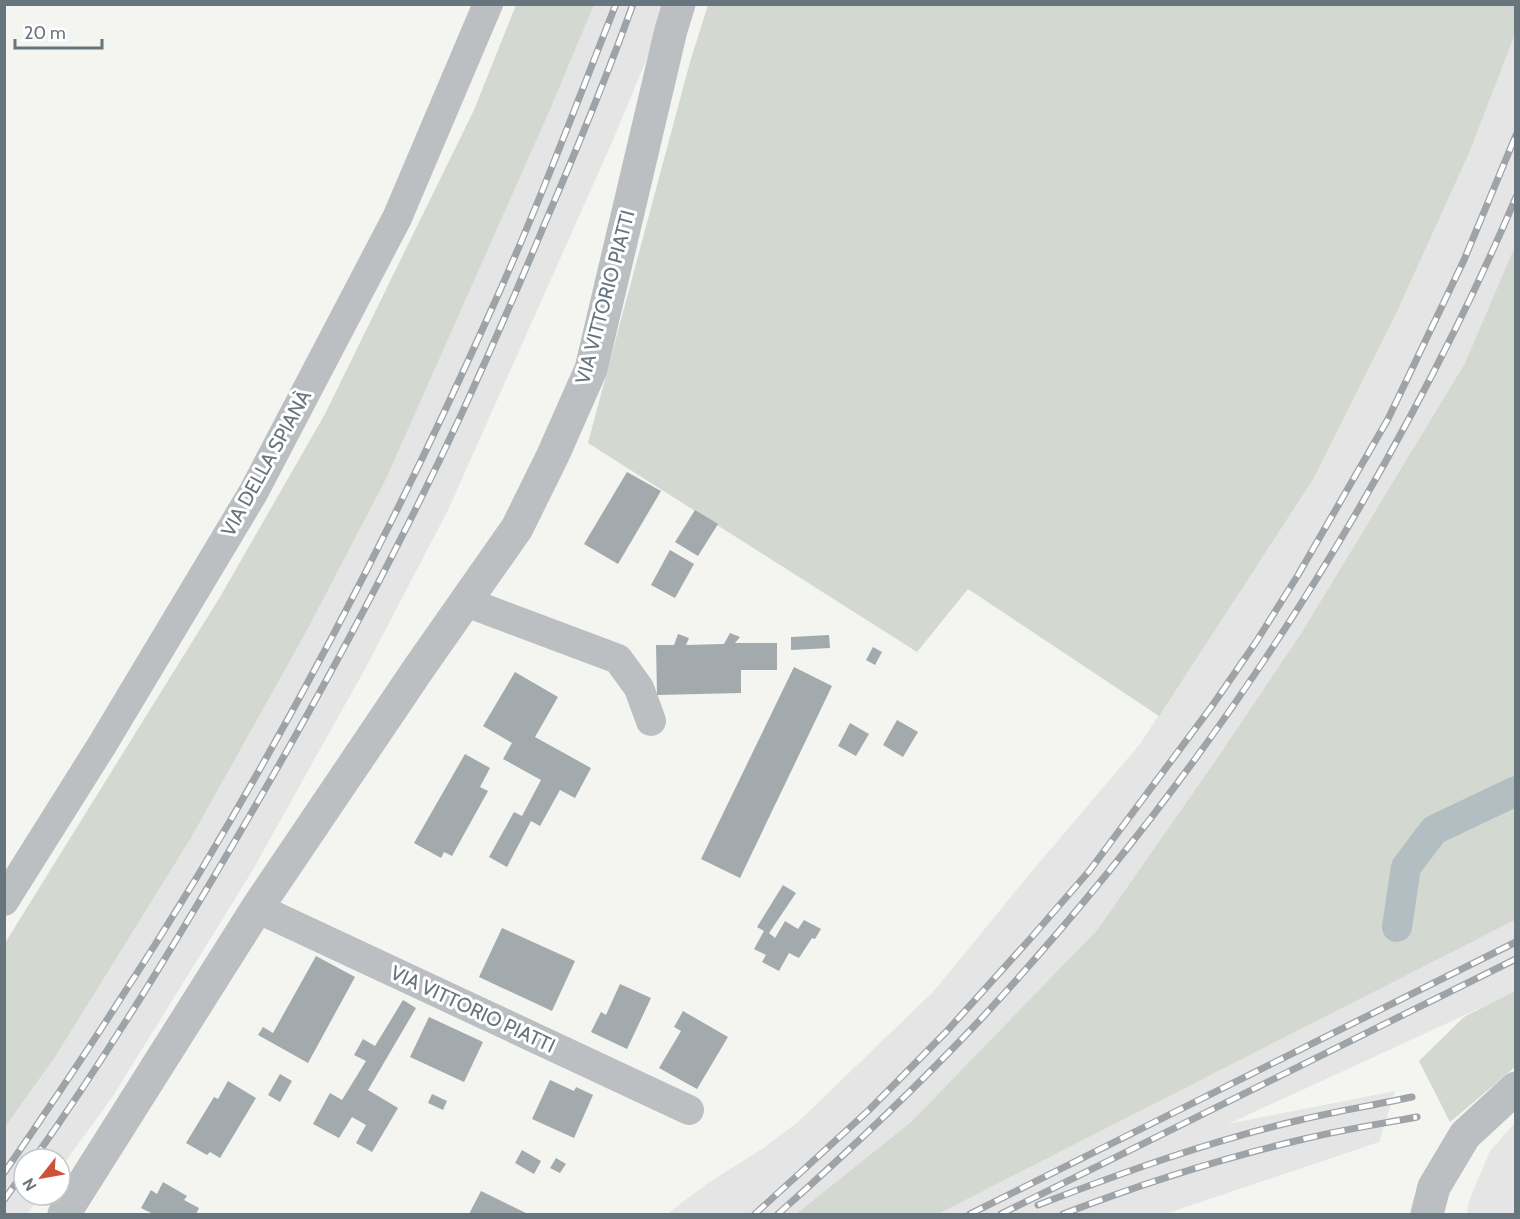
<svg xmlns="http://www.w3.org/2000/svg" width="1520" height="1219" font-family="Cabin,sans-serif">
	<style>
		.built { fill: #e4e5e4 }
		.green { fill: #d3d8d0 }
		.lines { fill: none; stroke-linecap: round; stroke-linejoin: round }
		.canal { stroke: #b3bec2; stroke-width: 30 }
		.building { fill: #a2aaae }
		.minor { stroke: #bbbfc2; stroke-width: 30 }
		.tertiary { stroke: #bbbfc2; stroke-width: 33 }
		.rail-casing { stroke: #9da3a7; stroke-width: 7 }
		.rail { stroke: #fff; stroke-width: 4.5; stroke-dasharray: 14; stroke-linecap: butt }
		.labels { text-anchor: middle; dominant-baseline: central; stroke-width: 6; stroke-linejoin: round; paint-order: stroke }
		.street-label { font-size: 20px; fill: #66757e; stroke: #fff }
	</style>
	<rect width="100%" height="100%" fill="#f4f4f0"/>
	<!-- built -->
	<g class="built">
		<path d="M594,5H669L613,140L448,510L366,667L251,873L113,1096L60,1169V1159H24V1195H41L27,1214H5V1127L55,1057L191,838L305,634L386,479L549,112Z"/>
		<path d="M1515,34V246L1465,363L1302,632L1220,754L1098,929L911,1122L796,1214H667L708,1183L762,1149L798,1122L934,991L1033,870L1140,744L1314,478L1395,316L1470,151Z"/>
		<path d="M1515,920V992L1228,1124L1395,1091L1379,1142L1165,1214H938Z"/>
		<path d="M1515,1123V1214H1467L1469,1201L1490,1151Z"/>
	</g>
	<!-- green -->
	<g class="green">
		<path d="M516,5H594L549,112L386,479L305,634L191,838L55,1057L5,1127V943L220,597L325,414L474,110Z"/>
		<path d="M708,5H1515V34L1470,151L1395,316L1314,478L1159,716L968,589L917,652L588,443L690,62Z"/>
		<path d="M1515,246V920L938,1214H796L911,1122L1098,929L1220,754L1302,632L1465,363Z"/>
		<path d="M1515,991V1067L1450,1122L1419,1061L1464,1017Z"/>
	</g>
	<g class="lines">
		<!-- canal -->
		<path class="canal" d="M1397,927L1406,867L1434,830L1516,791"/>
	</g>
	<!-- building -->
	<g class="building">
		<path d="M627,472L661,491L618,564L584,544Z"/>
		<path d="M695,510L718,524L698,556L675,542Z"/>
		<path d="M670,550L694,564L675,598L651,585Z"/>
		<path d="M730,633L740,637L735,643H777V670H741V693L657,695L656,645H674L678,634L689,638L686,645L724,644Z"/>
		<path d="M829,635L830,648L791,650V637Z"/>
		<path d="M873,647L882,652L875,665L866,660Z"/>
		<path d="M794,667L832,686L740,878L701,859Z"/>
		<path d="M515,672L558,697L535,737L591,768L575,798L560,790L540,826L531,821L507,867L489,857L514,812L522,816L541,780L503,759L512,743L483,726Z"/>
		<path d="M897,720L918,732L903,757L883,745Z"/>
		<path d="M850,723L869,734L856,756L838,746Z"/>
		<path d="M465,754L490,768L480,787L488,791L452,856L444,852L441,858L414,843Z"/>
		<path d="M783,885L796,893L769,933L775,938L785,921L798,929L804,920L821,929L815,939L812,938L799,958L789,953L779,971L762,962L766,955L754,949L764,931L757,927Z"/>
		<path d="M502,928L575,961L552,1011L479,977Z"/>
		<path d="M316,956L355,977L308,1063L258,1035L263,1027L273,1033Z"/>
		<path d="M620,984L651,998L627,1049L591,1032L601,1012L606,1015Z"/>
		<path d="M403,1000L416,1008L368,1090L398,1108L372,1152L356,1143L366,1125L352,1117L339,1138L313,1124L330,1093L342,1100L366,1061L354,1055L363,1039L375,1046Z"/>
		<path d="M683,1011L728,1037L697,1089L659,1068L681,1031L674,1027Z"/>
		<path d="M429,1017L483,1042L464,1082L410,1057Z"/>
		<path d="M280,1074L292,1081L280,1102L268,1095Z"/>
		<path d="M550,1080L574,1091L576,1087L593,1095L574,1138L532,1119Z"/>
		<path d="M228,1081L256,1098L220,1158L210,1152L207,1155L186,1143L214,1097L218,1099Z"/>
		<path d="M432,1094L447,1101L443,1110L428,1103Z"/>
		<path d="M522,1150L541,1161L534,1174L515,1163Z"/>
		<path d="M556,1158L566,1164L560,1173L550,1168Z"/>
		<path d="M163,1182L187,1196L184,1200L199,1208L196,1214H153L141,1208L151,1190L157,1194Z"/>
		<path d="M481,1191L528,1214H469Z"/>
	</g>
	<g class="lines">
		<!-- minor -->
		<g class="minor">
			<path d="M466,602L618,659L639,688L651,721"/>
			<path d="M4,901L102,745L253,493L397,218L488,4"/>
			<path d="M257,908L689,1110"/>
		</g>
		<!-- tertiary -->
		<g class="tertiary">
			<path d="M64,1214L257,908L419,668L517,528L553,455L591,369L671,30L679,4"/>
			<path d="M1427,1214L1434,1187L1465,1135L1516,1088"/>
		</g>
		<defs>
			<g id="rail">
				<path d="M34,1159C113,1047 184,929 253,810C328,681 398,550 461,415C490,352 518,288 545,223C576,151 606,79 633,4"/>
				<path d="M4,1173C72,1075 138,974 200,872C309,690 406,500 493,306C538,207 576,105 616,4"/>
				<path d="M4,1200L24,1172"/>
				<path d="M1038,1205C1124,1172 1210,1141 1300,1120C1337,1111 1375,1105 1412,1097"/>
				<path d="M755,1214L869,1110L946,1032L1030,939L1090,870L1212,706L1256,642L1298,575L1388,419L1464,260L1516,135"/>
				<path d="M778,1214C848,1152 916,1088 980,1020C1149,838 1294,634 1411,415C1449,344 1485,271 1516,197"/>
				<path d="M970,1214L1516,942"/>
				<path d="M1001,1214L1516,959"/>
				<path d="M1063,1214C1141,1184 1222,1158 1304,1139C1341,1130 1380,1124 1417,1117"/>
			</g>
		</defs>
		<!-- rail casing -->
		<use href="#rail" class="rail-casing"/>
		<!-- rail -->
		<use href="#rail" class="rail"/>
	</g>
	<g class="labels">
		<!-- street labels -->
		<g class="street-label">
			<text transform="translate(605 297) rotate(-75)">VIA VITTORIO PIATTI</text>
			<text transform="translate(266 463) rotate(-61)">VIA DELLA SPIANÀ</text>
			<text transform="translate(473 1009) rotate(25)">VIA VITTORIO PIATTI</text>
		</g>
	</g>
	<!-- border -->
	<rect width="1520" height="1219" fill="none" stroke="#66757e" stroke-width="12"/>
	<!-- north arrow -->
	<g transform="translate(42 1177) rotate(239)"><circle r="28" fill="#ffffff" stroke="#c2c8cb" stroke-width="1.5"/>
	<path d="M0-4.5L10 22L0 15L-10 22Z" fill="#cd5237"/>
	<text y="-9" font-size="16" font-weight="bold" text-anchor="middle" fill="#66757e">N</text>
	</g>
	<!-- scale -->
	<path d="M15 39v9h87v-9" fill="none" stroke="#66757e" stroke-width="3"/>
	<text x="24" y="39" font-size="18" fill="#66757e" stroke="#ffffff" stroke-width="4.5" paint-order="stroke">20 m</text>
</svg>
